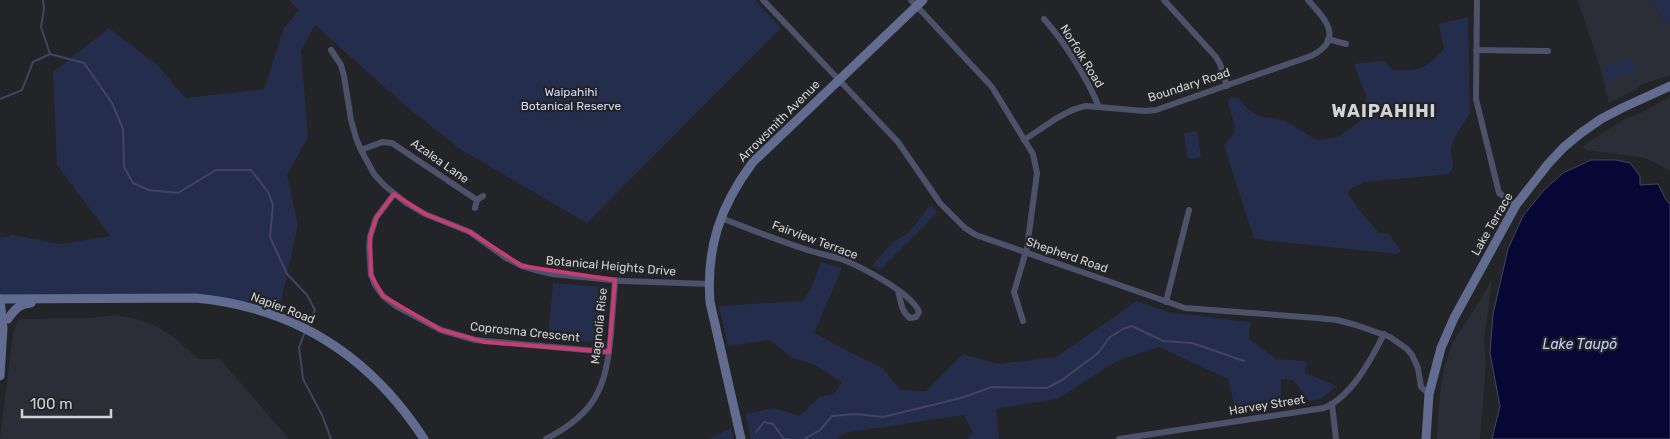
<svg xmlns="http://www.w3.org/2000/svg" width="1670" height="439" font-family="Rubik,sans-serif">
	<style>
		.built { fill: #2b2e36 }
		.green { fill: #252d4c }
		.water { fill: #060735; stroke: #434464 }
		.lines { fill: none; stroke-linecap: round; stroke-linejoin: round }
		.stream { stroke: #434464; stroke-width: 2 }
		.street { stroke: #4b5269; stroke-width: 6 }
		.secondary { stroke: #616c90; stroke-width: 9 }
		.marked { fill: none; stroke: #c53d73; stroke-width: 4; stroke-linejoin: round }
		.labels { text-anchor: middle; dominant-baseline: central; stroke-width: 4.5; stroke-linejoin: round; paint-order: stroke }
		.street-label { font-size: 12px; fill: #d1d1d3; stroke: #232427 }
		.park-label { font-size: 12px; fill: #cfd9fa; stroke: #232427 }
		.water-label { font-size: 14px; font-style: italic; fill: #c0ceff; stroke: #232427 }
		.district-label { font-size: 18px; font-weight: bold; letter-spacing: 1px; fill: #d2d3d7; stroke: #232427 }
	</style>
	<rect width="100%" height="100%" fill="#232427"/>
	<!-- built -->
	<g class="built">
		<path d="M1578,0H1653L1665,25L1670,23V75L1640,85L1638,88L1609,103L1598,60Z"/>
		<path d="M1670,97V171L1646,158L1586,150L1582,147L1602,133L1627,118L1643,112Z"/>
		<path d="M1492,279L1484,342L1486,365L1480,439H1437L1439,402L1444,368L1453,342L1478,304Z"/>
		<path d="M118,315L144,321L156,326L176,339L198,359H220L289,439H0L13,333L19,319L87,318Z"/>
	</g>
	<!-- green -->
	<g class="green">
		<path d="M289,0H755L781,28L587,223L460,149L407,107L315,25L301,51L308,137L287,175L298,225L278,315L208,299H0V238L13,235L59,244L110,236L57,165L53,72L109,28L157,65L186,98L264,89L284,28L299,10Z"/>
		<path d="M1653,0H1670V23L1665,25Z"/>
		<path d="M1468,17L1470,114L1455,136L1451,149L1453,167L1449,174L1364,182L1350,189L1348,193L1357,207L1378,232L1389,234L1401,251L1397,254L1254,239L1224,145C1244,128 1230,120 1228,100L1231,97L1239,99L1247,108L1259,116L1283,120L1317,140L1338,137L1360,121L1366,111V96L1354,64L1384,61L1393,70C1419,72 1426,68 1444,49L1439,24Z"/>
		<path d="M1631,57L1637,72L1608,82L1602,68Z"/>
		<path d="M1197,131L1201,157L1188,159L1184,133Z"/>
		<path d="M931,205L937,212L924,226L880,270L872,266L892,243L909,232Z"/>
		<path d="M821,262L842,268L814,333L851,353L883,368L900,390L926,391L963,354L998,364L1056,357L1137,301L1168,312L1250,322L1249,339L1276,359L1306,361L1305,373L1337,386L1321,399L1309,401L1293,380L1281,379V405L1236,411L1228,379L1159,347L1117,361L1057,399L996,409L999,439H967L973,433L964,415L844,433L837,439H751L745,414L774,408L800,416L820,397L834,394L842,382L813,364L793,358L769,340L728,346L719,306L802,301L811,289Z"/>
		<path d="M553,283L602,287L608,295L604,339L601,343L548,339Z"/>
		<path d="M731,428L733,439H709Z"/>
	</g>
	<!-- water -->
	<path class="water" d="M1591,160H1616L1630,163L1640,176V185L1658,184L1666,200L1670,204V439H1492L1500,406L1490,353L1493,314L1508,249L1523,216L1544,190L1563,173Z"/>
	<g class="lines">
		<!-- stream -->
		<g class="stream">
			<path d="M43,0L44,9L41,27L50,54"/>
			<path d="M0,99L22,90L33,62L50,54L84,63L112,103L123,129L124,167L133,183L149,190L178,193L216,170H251L268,192L273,205L270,237L287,274L307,295L315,310L307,328"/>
			<path d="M305,332L299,347L303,379L322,415L331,439"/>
			<path d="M756,432L764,422L773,424L784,439H789"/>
			<path d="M804,439L820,430L832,416L856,414L883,417L961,398L992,387L1047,388L1062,380L1098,353L1110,337L1123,329L1132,326L1163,341L1192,343L1244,361"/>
		</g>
		<!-- street -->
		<g class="street">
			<path d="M763,0L898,142L940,203L965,228L976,235L1185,308L1317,318L1337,320L1356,325L1390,337L1407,349L1412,355L1418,368L1421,387L1429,394"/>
			<path d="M911,0L992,87L1033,154L1037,173L1027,248L1014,292L1023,321"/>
			<path d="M1164,0L1216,57L1220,64L1227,86"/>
			<path d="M1477,0L1476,99L1499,193L1516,205"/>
			<path d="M1044,19C1064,41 1087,78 1099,107"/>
			<path d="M1328,39L1346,44"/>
			<path d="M331,50L341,65L344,76L351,120L356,138L361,150L374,174L384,185L406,203L425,214L470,232L506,258L522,266L536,270L552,274L622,281L709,284"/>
			<path d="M1476,50L1548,51"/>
			<path d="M1024,140C1043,128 1064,110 1086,106L1145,111L1156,110L1311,56C1345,39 1325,19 1308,0"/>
			<path d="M361,150L382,142L392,143L477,200L475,208"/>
			<path d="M394,194L376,218L370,237L369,247L371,275L375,285L383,296L396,306L441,330L475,340L609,352"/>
			<path d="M477,200L483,196"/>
			<path d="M721,218C750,229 781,242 811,251C821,254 831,256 841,259C860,266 912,293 919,312L916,317L910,318C901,312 901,301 898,291"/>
			<path d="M1166,302L1189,210"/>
			<path d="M1332,404L1336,439"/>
			<path d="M546,439C596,413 606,388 611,334C612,316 614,298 615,280"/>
			<path d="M1119,439L1324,408C1351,397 1371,360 1384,334"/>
		</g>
		<!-- secondary -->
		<g class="secondary">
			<path d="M0,299L195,298C294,307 370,356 424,439"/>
			<path d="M8,319C14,310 19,304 31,303"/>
			<path d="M0,376L3,328L0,299"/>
			<path d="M741,439L710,302C706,248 720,206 753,162L923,0"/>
			<path d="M1426,439L1429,394L1441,348L1454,318L1516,205L1548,164L1564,147L1581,133L1601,119L1622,108L1670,86"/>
		</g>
	</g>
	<!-- marked area -->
	<path class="marked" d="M394,194L425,214L470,232L522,266L615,280L609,352L485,342L441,330L383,296L371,275L370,237L376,218Z"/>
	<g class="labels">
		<!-- street labels -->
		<g class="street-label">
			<text transform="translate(1082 56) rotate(58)">Norfolk Road</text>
			<text transform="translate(1189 85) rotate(-18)">Boundary Road</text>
			<text transform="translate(779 121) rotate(-45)">Arrowsmith Avenue</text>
			<text transform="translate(440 161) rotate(35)">Azalea Lane</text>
			<text transform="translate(1492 224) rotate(-60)">Lake Terrace</text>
			<text transform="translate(815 240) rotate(20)">Fairview Terrace</text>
			<text transform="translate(1067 255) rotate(19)">Shepherd Road</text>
			<text transform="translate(611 266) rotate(5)">Botanical Heights Drive</text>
			<text transform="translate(283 308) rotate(21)">Napier Road</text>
			<text transform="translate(599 326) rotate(-84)">Magnolia Rise</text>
			<text transform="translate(525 332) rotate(6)">Coprosma Crescent</text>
			<text transform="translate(1267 405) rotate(-9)">Harvey Street</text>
		</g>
		<!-- park labels -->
		<g class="park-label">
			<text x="571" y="92">Waipahihi<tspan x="571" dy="14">Botanical Reserve</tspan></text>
		</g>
		<!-- water labels -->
		<g class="water-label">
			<text x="1580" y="344">Lake Taupō</text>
		</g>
		<!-- district labels -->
		<g class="district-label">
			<text x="1384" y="111">WAIPAHIHI</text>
		</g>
	</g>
	<!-- scale -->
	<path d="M22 409v8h89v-8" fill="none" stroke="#d1d1d3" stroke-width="2.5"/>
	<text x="30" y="409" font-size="15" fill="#d1d1d3" stroke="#232427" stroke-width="4" paint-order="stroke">100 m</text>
</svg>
